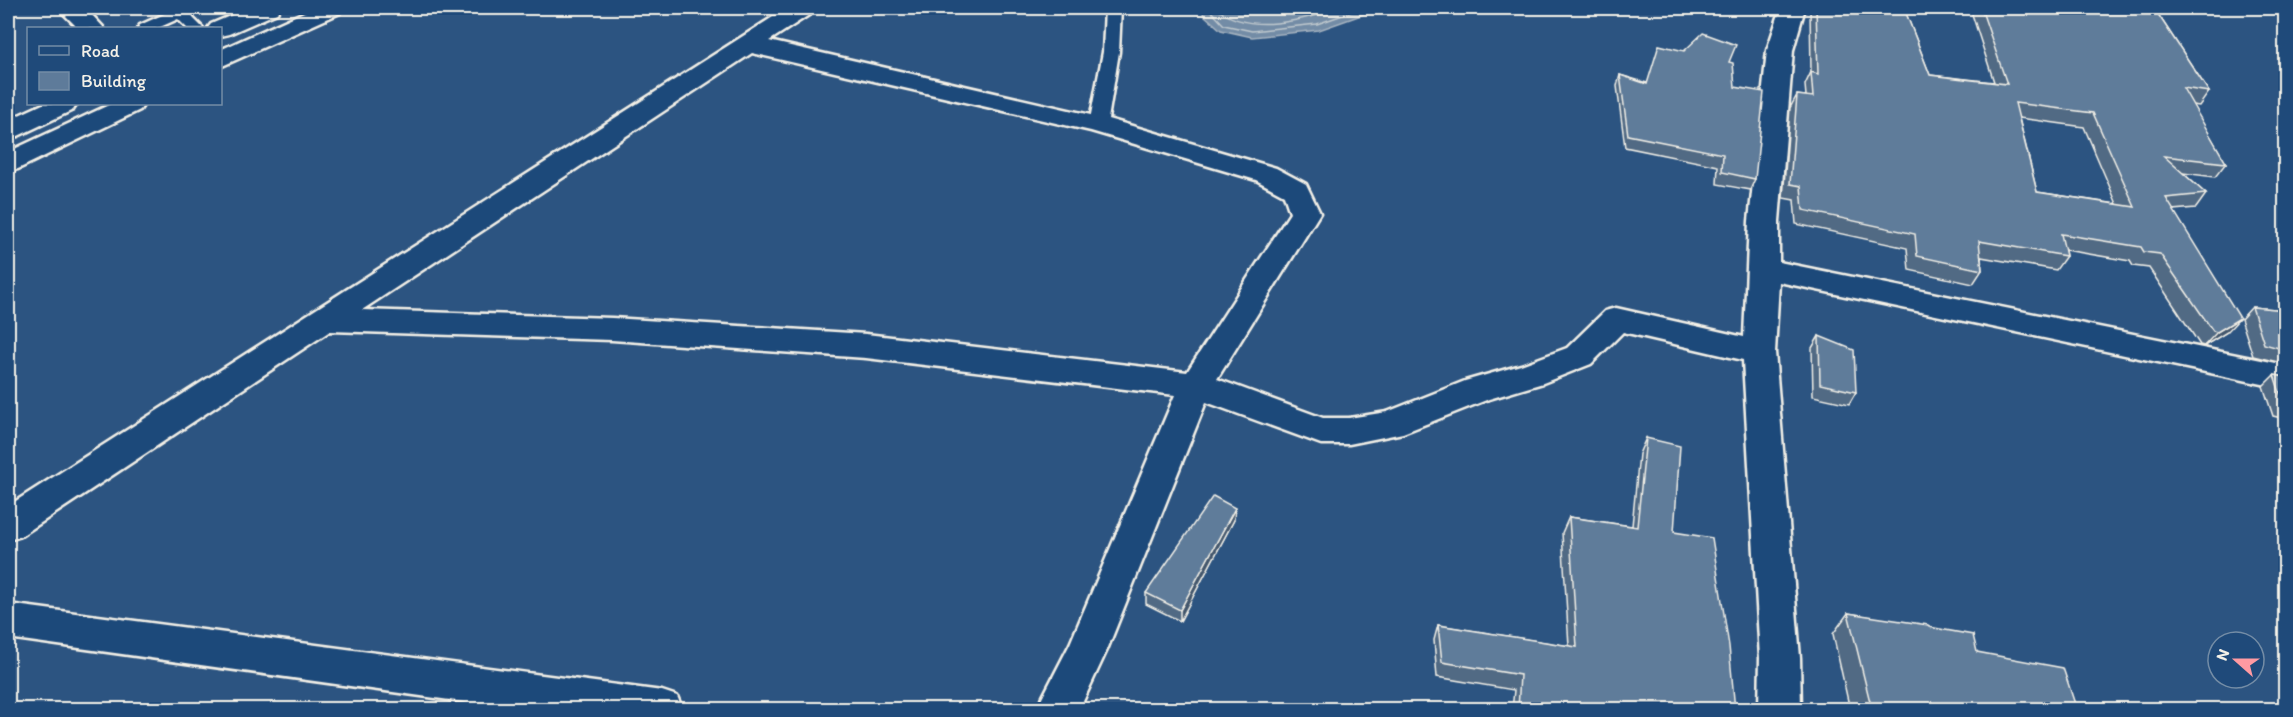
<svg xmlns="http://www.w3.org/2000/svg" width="2293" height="717" font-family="Itim,sans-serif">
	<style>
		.water { fill: #738ca6; stroke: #a7b4c0; stroke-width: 1.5 }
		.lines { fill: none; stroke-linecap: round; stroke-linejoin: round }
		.shore { stroke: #c0c9ce; stroke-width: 1.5 }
		.lane-casing { stroke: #f4f1e8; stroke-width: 5 }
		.street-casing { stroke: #f4f1e8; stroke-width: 5 }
		.highway-casing { stroke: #f4f1e8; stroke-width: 5 }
		.lane { fill: #1f4a7a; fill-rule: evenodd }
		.street { fill: #1f4a7a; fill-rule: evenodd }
		.highway { fill: #1f4a7a; fill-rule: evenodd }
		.wall { fill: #516a84; stroke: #f4f1e8; stroke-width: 1.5; fill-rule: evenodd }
		.shaded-wall { fill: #42566c; stroke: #f4f1e8; stroke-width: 1.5 }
		.building { fill: #5e7b9a; stroke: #f4f1e8; stroke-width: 1.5; fill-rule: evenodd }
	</style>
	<rect width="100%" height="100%" fill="#2c5481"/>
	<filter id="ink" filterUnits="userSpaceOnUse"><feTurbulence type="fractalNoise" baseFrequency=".0167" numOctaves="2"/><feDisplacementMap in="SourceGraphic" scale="12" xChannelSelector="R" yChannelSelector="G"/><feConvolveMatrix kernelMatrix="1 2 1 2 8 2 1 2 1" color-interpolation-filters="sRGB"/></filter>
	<g filter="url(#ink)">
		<!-- water -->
		<path class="water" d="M1201,8H1381L1319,30L1252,37L1221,30L1204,15Z"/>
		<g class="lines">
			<!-- shore -->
			<g class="shore">
				<path d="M1208,8L1224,25L1252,31L1317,24L1363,8"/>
				<path d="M1216,8C1249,36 1303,20 1341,8"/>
				<path d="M1230,8L1253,14L1315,8"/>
			</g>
			<defs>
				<g id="lane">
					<path d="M178,8H192L191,11L193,18L203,28H187L178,19L158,28H138L140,25Z"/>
					<path d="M1105,8H1121L1119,52L1107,125L1104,129H1092L1089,125L1103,52Z"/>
				</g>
				<g id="street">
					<path d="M67,8H97L91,14L104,28H78L63,13Z"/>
					<path d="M787,8H815L812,13L769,41L1108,119L1276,168L1306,184L1320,213L1217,379L1323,418H1349L1387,412L1465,381L1521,365L1567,348L1605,311L1616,308L1744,337L1749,221L1767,50L1781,8H1805L1793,50L1779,221V262L2286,365V389L1779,282L1775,352L1800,658L1801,710H1759L1760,658L1743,360L1623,332L1591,364L1543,383L1489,399L1403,433L1349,444H1321L1206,402L1107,650L1079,710H1036L1070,644L1175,395L866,358L612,340L330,331L21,536L8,540V506ZM752,53L1091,131L1256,180L1284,195L1290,213L1187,372L866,334L612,318L362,310Z"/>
					<path d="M8,604L662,691L677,696L683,710H520L8,638Z"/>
				</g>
				<g id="highway">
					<path d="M249,8H280L277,13L229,34L220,36V28H208L211,24Z"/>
					<path d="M313,8H343L340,13L220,67V50Z"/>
					<path d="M43,104H77L73,110L18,136L8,138V120Z"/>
					<path d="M111,104H144L140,110L18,169L8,171V152Z"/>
				</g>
			</defs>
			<!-- lane casing -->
			<use href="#lane" class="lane-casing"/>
			<!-- street casing -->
			<use href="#street" class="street-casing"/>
			<!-- highway casing -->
			<use href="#highway" class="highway-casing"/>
			<!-- lane -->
			<use href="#lane" class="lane"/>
			<!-- street -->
			<use href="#street" class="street"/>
			<!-- highway -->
			<use href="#highway" class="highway"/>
		</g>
		<!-- wall -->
		<g class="wall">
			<path d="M1811,8H1904L1930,75L1994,82L1971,11L1973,8H2056L2084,11L2082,8H2154L2209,92L2199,106L2192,105L2226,163L2215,177L2183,173L2206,194L2196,208L2173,210L2227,332L2204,346L2200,345L2149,268L2133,266L2130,261L2065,250L2066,256L2056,270L1981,257L1982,270L1973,284L1909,270L1907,248L1796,224L1794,200L1783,198L1790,108L1797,95L1806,96L1805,85L1811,72L1810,10ZM2019,118L2084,127L2117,204L2037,192Z"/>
			<path d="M1729,62L1755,179L1750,190L1717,184L1718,166L1625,147L1617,86L1620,75L1647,83Z"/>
			<path d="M2286,83V103L2278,93Z"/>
			<path d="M2252,307L2286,310V364L2253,356L2241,319Z"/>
			<path d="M1819,336L1856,392L1849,404L1813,396L1812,348Z"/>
			<path d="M2274,375L2286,377V419L2273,416L2263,386Z"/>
			<path d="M1646,438L1674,532L1735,710H1512L1514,690L1437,677L1434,640L1438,625L1569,646L1562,533L1569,517L1632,526L1639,454Z"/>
			<path d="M1234,520L1180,621L1146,604V593Z"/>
			<path d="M1848,613L1929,627L1977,652L2077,710H1850L1833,634Z"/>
		</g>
		<!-- shaded-wall -->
		<g class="shaded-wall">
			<path d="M2240,318L2227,332L2204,346L2217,332Z"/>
			<path d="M1235,508L1234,520L1180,621V610Z"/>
		</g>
		<!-- building -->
		<g class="building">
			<path d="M1816,8H1904L1930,75L2007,84L1981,8H2056L2101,13L2098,8H2154L2209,92L2183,88L2226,163L2164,156L2206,194L2166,198L2240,318L2217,332L2213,331L2160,254L2144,252L2141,247L2061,234L2066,256L1979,241L1982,270L1917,256L1915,234L1803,210L1801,186L1790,184L1797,95L1813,97L1811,72L1818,74ZM2015,103L2093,113L2135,207L2037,192Z"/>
			<path d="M1703,33L1736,45L1729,62L1733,63L1735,87L1764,92L1755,179L1722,172L1723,154L1628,135L1620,75L1647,84L1659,45L1684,51Z"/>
			<path d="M2252,307L2286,310V350L2264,344Z"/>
			<path d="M1819,336L1854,350L1856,392L1820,384Z"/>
			<path d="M2274,375L2286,377V405H2284Z"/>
			<path d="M1646,438L1680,446L1674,532L1712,538L1729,646L1735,710H1518L1520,675L1442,662L1438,625L1577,647L1569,517L1637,527Z"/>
			<path d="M1213,496L1235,508L1180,610L1146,593Z"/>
			<path d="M1848,613L1928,625L1929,627L1973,635L1977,652L2063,668L2077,710H1872Z"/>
		</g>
	</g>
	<!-- margin -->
	<rect width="2293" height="717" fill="none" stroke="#1f4a7a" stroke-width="30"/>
	<rect x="15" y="15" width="2263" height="687" fill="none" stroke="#f4f1e8" stroke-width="2" filter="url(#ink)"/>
	<!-- legend -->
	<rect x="27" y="27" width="195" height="78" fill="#1f4a7a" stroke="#748da6" stroke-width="1.5"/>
	<rect x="39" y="46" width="30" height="9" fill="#1f4a7a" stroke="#748da6" stroke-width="1.5"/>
	<text x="81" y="57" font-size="18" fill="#f4f1e8">Road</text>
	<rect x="39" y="72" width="30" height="18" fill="#5e7b9a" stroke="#748da6" stroke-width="1.5"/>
	<text x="81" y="87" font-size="18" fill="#f4f1e8">Building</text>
	<!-- north arrow -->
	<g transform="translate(2236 660) rotate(291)"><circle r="28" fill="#1f4a7a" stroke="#748da6" stroke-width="1.5"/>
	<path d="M0-4.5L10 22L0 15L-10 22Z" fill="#ff9aa2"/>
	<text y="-9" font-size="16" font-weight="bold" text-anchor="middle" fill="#f4f1e8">N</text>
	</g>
</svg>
